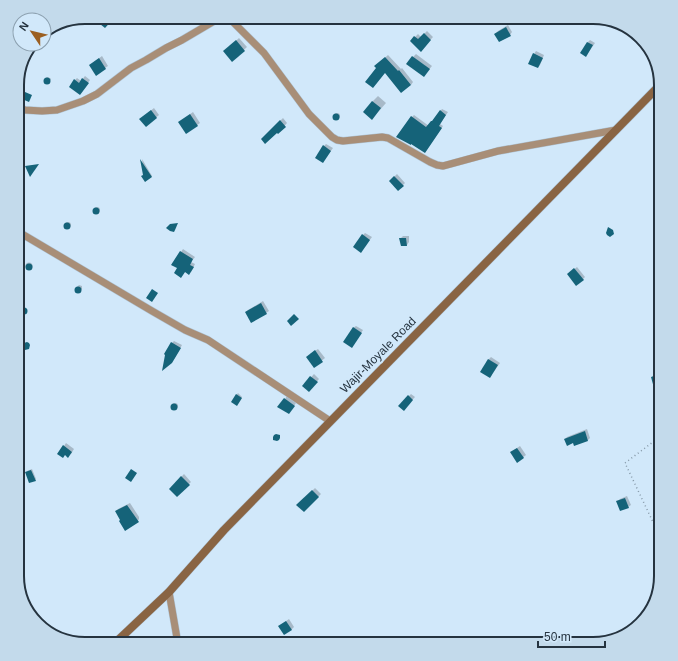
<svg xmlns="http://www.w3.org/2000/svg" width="678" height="661" font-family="Arial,sans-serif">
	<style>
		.shadow { fill: #0003 }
		.building { fill: #156379 }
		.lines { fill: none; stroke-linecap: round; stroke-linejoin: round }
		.minor-casing { stroke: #afc4d5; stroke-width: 8 }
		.secondary-casing { stroke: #afc4d5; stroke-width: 9 }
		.path { stroke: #8598a7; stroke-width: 1.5; stroke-dasharray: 1 3; stroke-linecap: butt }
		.minor { stroke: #a88e77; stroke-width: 7 }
		.secondary { stroke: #896443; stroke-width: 8 }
		.labels { text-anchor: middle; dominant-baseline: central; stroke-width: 4; stroke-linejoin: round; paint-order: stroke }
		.street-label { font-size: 12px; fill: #25333f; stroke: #d1e8fa }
		.rim { fill: none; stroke: #25333f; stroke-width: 2 }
	</style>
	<rect width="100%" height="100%" fill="#d1e8fa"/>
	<!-- shadow -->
	<g class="shadow">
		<path d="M163,17H183L177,24L174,18L170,23L162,18Z"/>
		<path d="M508,25L512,32L510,35L495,34L498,31Z"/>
		<path d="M427,31L433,37L421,50L411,41L418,34L421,37Z"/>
		<path d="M239,38L247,47L232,61L227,49Z"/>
		<path d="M590,40L595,43L588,53V42Z"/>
		<path d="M536,51L544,55L540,65L538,67L534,54Z"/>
		<path d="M416,54L432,66L426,73L413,57Z"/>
		<path d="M388,55L401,69L402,68L413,82L411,85L378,68L376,66Z"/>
		<path d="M102,56L108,66L105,68L90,65Z"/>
		<path d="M85,76L90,80L82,91L75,80L77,78L81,81Z"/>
		<path d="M47,77L50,78L51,79L48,83H44V80Z"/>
		<path d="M378,96L386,103L372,119V102Z"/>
		<path d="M154,108L159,115L146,126L143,117Z"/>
		<path d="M442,109L448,112L440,124L443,126L425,152L412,117L414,115L429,126Z"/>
		<path d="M193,112L200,123L186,133L182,120Z"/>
		<circle cx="337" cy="116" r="3"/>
		<path d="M283,118L287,123L278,133L277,131L262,139Z"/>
		<path d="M326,144L333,148L323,162L324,146Z"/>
		<path d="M142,159L152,176L151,177L144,175Z"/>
		<path d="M397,174L405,183L398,190L390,181Z"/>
		<circle cx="97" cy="210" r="3"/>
		<circle cx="68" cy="225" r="3"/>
		<path d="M365,233L372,237L363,249V235Z"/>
		<path d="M403,236H409V242L407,245H401L400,239Z"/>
		<path d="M183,249L195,257L191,262L195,264L191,272H185L181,277L178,268L181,252Z"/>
		<circle cx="29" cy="266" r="3.5"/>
		<path d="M577,267L585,277L583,279L571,272Z"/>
		<path d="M79,285L82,286V289L79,292L76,291V288Z"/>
		<path d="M263,301L269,311L266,313L246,312L248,310Z"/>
		<circle cx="24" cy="311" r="3"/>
		<path d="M356,326L363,330L352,347L353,328Z"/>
		<path d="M174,341L182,345L174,359L172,343Z"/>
		<path d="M318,349L325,358L315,366L310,354Z"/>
		<path d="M17,357L22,363L17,367Z"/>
		<path d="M491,357L500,363L490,377L488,360Z"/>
		<path d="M661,373V384L652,377L654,374Z"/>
		<path d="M314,374L319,379L311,388L303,386Z"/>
		<path d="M238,393L242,397L237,404L232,401Z"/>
		<path d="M411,394L415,397L403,410L399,406Z"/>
		<path d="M287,396L296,403L291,410L285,399Z"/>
		<circle cx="175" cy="406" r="3"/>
		<path d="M587,429L590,438L588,440L575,445L574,442L565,439L567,437Z"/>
		<path d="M66,443L74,449L71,454L64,446Z"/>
		<path d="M520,446L526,455L518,461L514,450Z"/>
		<path d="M32,469L36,479L35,480L27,471Z"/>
		<path d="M184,474L191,482L177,496L170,489Z"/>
		<path d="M315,488L321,494L304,511L298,505Z"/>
		<path d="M627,496L631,505L628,507L618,501L620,499Z"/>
		<path d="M130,503L139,517V519L137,522L116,511L118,509Z"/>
		<path d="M661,559V567L658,568L656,562Z"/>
		<path d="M651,605L652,607L646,616L642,612Z"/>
		<path d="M289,619L294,627L291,630L279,626Z"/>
	</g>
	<!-- building -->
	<g class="building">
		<path d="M106,17H115L105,28L100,24Z"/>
		<path d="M506,27L511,36L499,42L494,34Z"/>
		<path d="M424,33L431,40L421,52L410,41L414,36L418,39Z"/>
		<path d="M236,40L245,51L232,62L223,51Z"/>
		<path d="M587,42L593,45L586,57L580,53Z"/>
		<path d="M533,53L543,58L538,68L528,64Z"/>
		<path d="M412,56L430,69L424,77L406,64Z"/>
		<path d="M385,57L398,71L399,70L411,85L401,93L385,73L373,88L365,82L376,68L374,66Z"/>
		<path d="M99,58L106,69L96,76L89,65Z"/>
		<circle cx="47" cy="81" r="3.5"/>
		<path d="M82,78L89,83L80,95L69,87L74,79L79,83Z"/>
		<path d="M25,92L32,95L29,102L22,99Z"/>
		<path d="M372,101L381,108L372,120L363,112Z"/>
		<path d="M151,110L157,118L146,127L139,119Z"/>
		<path d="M440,110L446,115L439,126L442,128L425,153L411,144V145L396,137L411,116L426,127L431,121H432Z"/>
		<circle cx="336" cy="117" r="3.5"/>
		<path d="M190,114L198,126L186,134L178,122Z"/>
		<path d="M280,120L286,127L278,134L277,133L265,144L261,139Z"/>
		<path d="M323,145L331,151L323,163L315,158Z"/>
		<path d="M140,159L152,177L145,182L141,176L143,175Z"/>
		<path d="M39,164L30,177L25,166Z"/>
		<path d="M394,176L404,186L398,191L389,181Z"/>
		<circle cx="96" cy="211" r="3.5"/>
		<circle cx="67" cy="226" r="3.5"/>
		<path d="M178,223L175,230L174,232L170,231L166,228L170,224Z"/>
		<path d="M608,227L613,230L614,234L610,237L607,235L606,233Z"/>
		<path d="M362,234L370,240L361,253L353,247Z"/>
		<path d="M399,238H406L407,246H401Z"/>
		<path d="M180,251L193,259L190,265L194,267L189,275L185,272L181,278L174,273L177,268L171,265Z"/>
		<circle cx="29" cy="267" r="3.5"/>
		<path d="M574,268L584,280L576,286L567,274Z"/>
		<circle cx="78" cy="290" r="3.5"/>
		<path d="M152,289L158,293L152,302L146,298Z"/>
		<path d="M261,303L267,314L251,323L245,312Z"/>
		<circle cx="24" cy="311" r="3.5"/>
		<path d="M294,314L299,319L291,326L287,321Z"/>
		<path d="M353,327L362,333L352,348L343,342Z"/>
		<path d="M27,342L29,343L30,345L29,349L25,350L23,346L24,343Z"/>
		<path d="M171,342L181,348L172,363L162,371L165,355L164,354Z"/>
		<path d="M315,350L323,362L314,368L306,357Z"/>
		<path d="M488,359L498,365L490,378L480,372Z"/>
		<path d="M661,374V385L654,388L651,377Z"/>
		<path d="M310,376L318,382L309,392L302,386Z"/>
		<path d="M236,394L242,398L237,406L231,402Z"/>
		<path d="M408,395L413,400L404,411L398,406Z"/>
		<path d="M284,398L295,406L289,414L277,407Z"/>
		<circle cx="174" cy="407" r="3.5"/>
		<path d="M585,431L588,441L574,446L573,443L567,446L564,439Z"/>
		<path d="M276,434L280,435V438L279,440L277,441L273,440V437L274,435Z"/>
		<path d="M63,445L72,452L68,458L65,455L63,458L57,454Z"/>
		<path d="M517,448L524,458L517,463L510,452Z"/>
		<path d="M131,469L137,473L131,482L125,478Z"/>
		<path d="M31,470L36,481L29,483L25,472Z"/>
		<path d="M181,476L190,485L177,497L169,489Z"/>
		<path d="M312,490L319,497L304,512L296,505Z"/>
		<path d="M625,498L629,508L620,511L616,501Z"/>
		<path d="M127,505L139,522L125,531L119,521L120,520L115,511Z"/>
		<path d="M286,621L292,630L284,635L278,626Z"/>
	</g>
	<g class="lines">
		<defs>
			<g id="minor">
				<path d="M228,17L264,53L309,114L332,137L337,140L343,141L382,137L388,138L430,162L437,165L443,166L498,151L616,130"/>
				<path d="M259,17L301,20L308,17"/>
				<path d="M346,17L354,20L369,17"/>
				<path d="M17,108L25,110L42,111L57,110L83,101L97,94L131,68L146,60L166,48L182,40L221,17"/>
				<path d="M17,231L152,311L185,330L208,340L330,421"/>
				<path d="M169,592L178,644"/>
			</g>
			<path id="secondary" d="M114,644L169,592L224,530L661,84"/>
		</defs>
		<!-- minor casing -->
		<use href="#minor" class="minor-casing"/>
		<!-- secondary casing -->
		<use href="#secondary" class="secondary-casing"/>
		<!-- path -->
		<path class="path" d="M661,436L625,463L661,539"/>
		<!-- minor -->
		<use href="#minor" class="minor"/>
		<!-- secondary -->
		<use href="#secondary" class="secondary"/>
	</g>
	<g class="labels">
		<!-- street labels -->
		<g class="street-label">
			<text transform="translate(378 355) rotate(-45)">Wajir-Moyale Road</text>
		</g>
	</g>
	<!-- crop -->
	<path d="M0 0H678V661H0ZM85 24H593A61 61 0 0 1 654 85V576A61 61 0 0 1 593 637H85A61 61 0 0 1 24 576V85A61 61 0 0 1 85 24Z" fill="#c3daeb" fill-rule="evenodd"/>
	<path class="rim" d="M85 24H593A61 61 0 0 1 654 85V576A61 61 0 0 1 593 637H85A61 61 0 0 1 24 576V85A61 61 0 0 1 85 24Z"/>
	<!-- north arrow -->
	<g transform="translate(32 32) rotate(305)"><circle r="19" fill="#d1e8fa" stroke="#8ca0af"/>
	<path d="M0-3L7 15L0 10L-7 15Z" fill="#9b5f21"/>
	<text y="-6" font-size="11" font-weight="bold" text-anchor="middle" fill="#25333f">N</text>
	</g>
	<!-- scale -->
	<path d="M538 641v6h67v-6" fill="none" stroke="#25333f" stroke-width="2"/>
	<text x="544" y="641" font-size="12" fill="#25333f" stroke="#d1e8fa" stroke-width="3" paint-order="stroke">50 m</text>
</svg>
